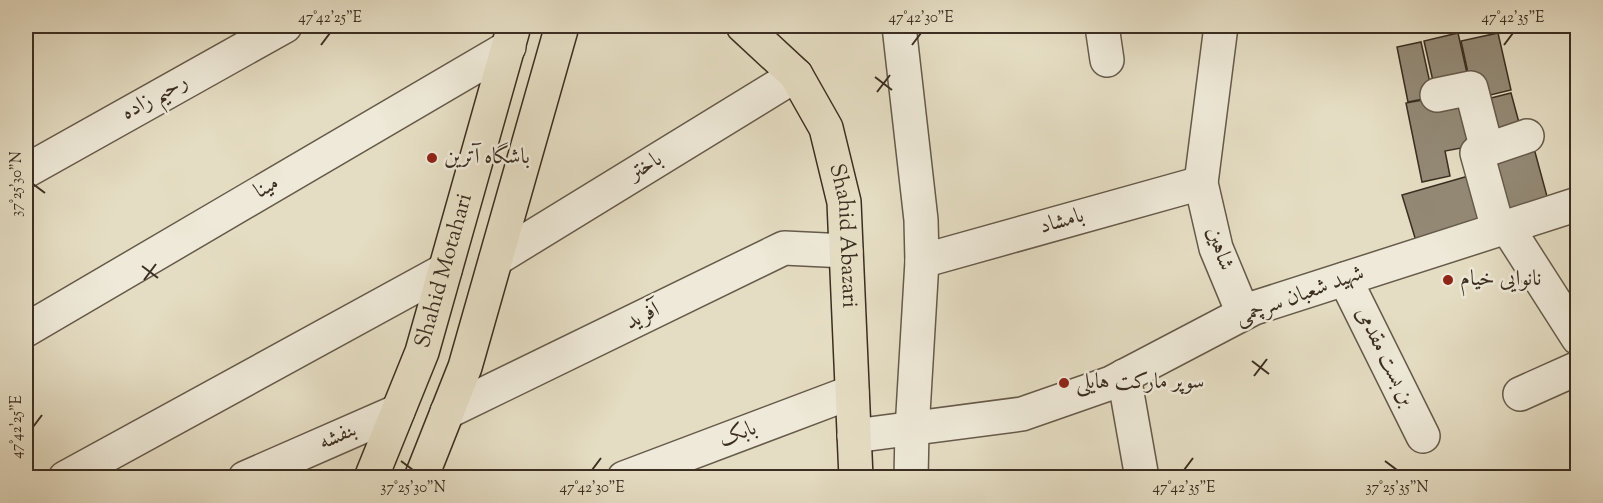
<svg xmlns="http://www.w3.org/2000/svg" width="1603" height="503" font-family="'Sorts Mill Goudy',Amiri,serif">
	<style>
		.building { fill: #938975; stroke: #3b2e21; stroke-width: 1.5 }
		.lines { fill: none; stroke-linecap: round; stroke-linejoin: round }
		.minor-casing { stroke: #665a4a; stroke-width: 36 }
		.major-casing { stroke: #3b2e21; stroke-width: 36 }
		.minor { stroke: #eee9d8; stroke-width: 33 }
		.major { stroke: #e5ddc3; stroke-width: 33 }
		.ticks { fill: none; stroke: #3b2e21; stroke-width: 2 }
		.poi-dot { fill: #8f2418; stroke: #eee9d8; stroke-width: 2 }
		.labels { text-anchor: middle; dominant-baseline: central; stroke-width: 5; stroke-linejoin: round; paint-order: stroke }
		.street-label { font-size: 22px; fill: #3b2e21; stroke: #eee9d8 }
		.poi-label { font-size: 22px; fill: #3b2e21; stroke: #eee9d8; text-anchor: start }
		.neatline { fill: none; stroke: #3b2e21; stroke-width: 2 }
		.ticks-label { font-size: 15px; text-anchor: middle; fill: #3b2e21 }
	</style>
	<rect width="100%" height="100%" fill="#e5ddc3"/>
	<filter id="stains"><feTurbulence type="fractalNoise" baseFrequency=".00333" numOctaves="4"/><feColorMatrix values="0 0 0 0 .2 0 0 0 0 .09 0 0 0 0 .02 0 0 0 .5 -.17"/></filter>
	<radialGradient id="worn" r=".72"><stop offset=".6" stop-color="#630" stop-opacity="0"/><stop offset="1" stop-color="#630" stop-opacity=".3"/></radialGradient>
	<!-- building -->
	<g class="building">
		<path d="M1458,33L1469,82L1435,90L1424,41Z"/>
		<path d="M1498,33L1511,90L1482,97L1470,82L1461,41Z"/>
		<path d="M1421,42L1433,97L1408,102L1397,47Z"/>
		<path d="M1467,92L1477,145L1445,151L1450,176L1422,182L1406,103Z"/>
		<path d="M1511,93L1521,130L1493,138L1483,100Z"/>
		<path d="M1532,141L1548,200L1500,213L1484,154Z"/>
		<path d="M1472,175L1485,221L1416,241L1402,195Z"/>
	</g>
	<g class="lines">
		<defs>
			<g id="minor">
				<path d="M899,26L921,220L922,261L912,430L911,478"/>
				<path d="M1102,26L1107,60"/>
				<path d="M1221,26L1201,183L1216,248L1243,313"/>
				<path d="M1437,95L1471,88L1487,150"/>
				<path d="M26,171L285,26"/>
				<path d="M1507,227L1578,338"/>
				<path d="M1498,229L1477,153L1527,136"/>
				<path d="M496,259L796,75"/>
				<path d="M922,261L1201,183"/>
				<path d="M1345,279L1423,436"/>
				<path d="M26,330L509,47"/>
				<path d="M1124,376L1142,478"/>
				<path d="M1520,394L1578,368"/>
				<path d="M447,412L784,248L846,251"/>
				<path d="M854,436L1022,414L1111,383L1254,308L1578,204"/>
				<path d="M65,478L445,270"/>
				<path d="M245,478L398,411"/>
				<path d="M624,478L852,392"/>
			</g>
			<g id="major">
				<path id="s1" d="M743,26L796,75L826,128L844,202L856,478"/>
				<path id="s2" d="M371,478L422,352L514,26"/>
				<path d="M421,478L465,367L562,26"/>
			</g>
		</defs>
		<!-- minor casing -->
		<use href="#minor" class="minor-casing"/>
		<!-- major casing -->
		<use href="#major" class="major-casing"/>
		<!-- minor -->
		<use href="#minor" class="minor"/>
		<!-- major -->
		<use href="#major" class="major"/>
	</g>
	<!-- ticks -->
	<path class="ticks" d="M321,45L330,33M912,45L921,33M1504,45L1513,33M875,77L892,90M877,92L890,75M33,184L45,193M142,266L158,278M144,280L156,264M1252,361L1269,374M1254,376L1267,359M33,427L42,415M401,461L413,470M1385,461L1397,470M592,470L601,458M1184,470L1193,458"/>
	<!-- markers -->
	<g class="poi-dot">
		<circle cx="432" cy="158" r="6"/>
		<circle cx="1448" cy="280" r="6"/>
		<circle cx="1064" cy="383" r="6"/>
	</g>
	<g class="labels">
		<!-- street labels -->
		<g class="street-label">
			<text transform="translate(155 98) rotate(-29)">رحیم زاده</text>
			<text transform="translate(646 167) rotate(-31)">باختر</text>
			<text transform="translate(267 188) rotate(-30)">مینا</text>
			<text transform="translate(1062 222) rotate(-16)">بامشاد</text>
			<text stroke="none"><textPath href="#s1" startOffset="243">Shahid Abazari</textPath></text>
			<text transform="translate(1219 249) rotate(72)">شاهین</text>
			<text stroke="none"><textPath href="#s2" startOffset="220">Shahid Motahari</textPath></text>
			<text transform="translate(1300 296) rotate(-20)">شهید شعبان سرچمی</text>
			<text transform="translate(643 317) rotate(-26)">آفرید</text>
			<text transform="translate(1384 357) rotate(64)">بن بست مقدمی</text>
			<text transform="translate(738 435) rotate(-21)">بابک</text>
			<text transform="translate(338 437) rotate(-24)">بنفشه</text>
		</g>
		<!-- poi labels -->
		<g class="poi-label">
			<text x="444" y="158">باشگاه آترین</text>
			<text x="1460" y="280">نانوایی خیام</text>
			<text x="1076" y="383">سوپر مارکت هایلی</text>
		</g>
	</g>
	<!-- margin -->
	<rect width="1603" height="503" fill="none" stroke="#e5ddc3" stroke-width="66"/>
	<rect x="33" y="33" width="1537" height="437" class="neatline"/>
	<g class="ticks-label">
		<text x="330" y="22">47°42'25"E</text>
		<text x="921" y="22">47°42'30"E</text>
		<text x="1513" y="22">47°42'35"E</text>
		<text transform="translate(16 184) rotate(-90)" y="5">37°25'30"N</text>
		<text transform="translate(16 427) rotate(-90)" y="5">47°42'25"E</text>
		<text x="413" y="492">37°25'30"N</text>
		<text x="592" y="492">47°42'30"E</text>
		<text x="1184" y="492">47°42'35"E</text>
		<text x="1397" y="492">37°25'35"N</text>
	</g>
	<rect width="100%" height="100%" filter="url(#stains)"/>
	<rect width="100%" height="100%" fill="url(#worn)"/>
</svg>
